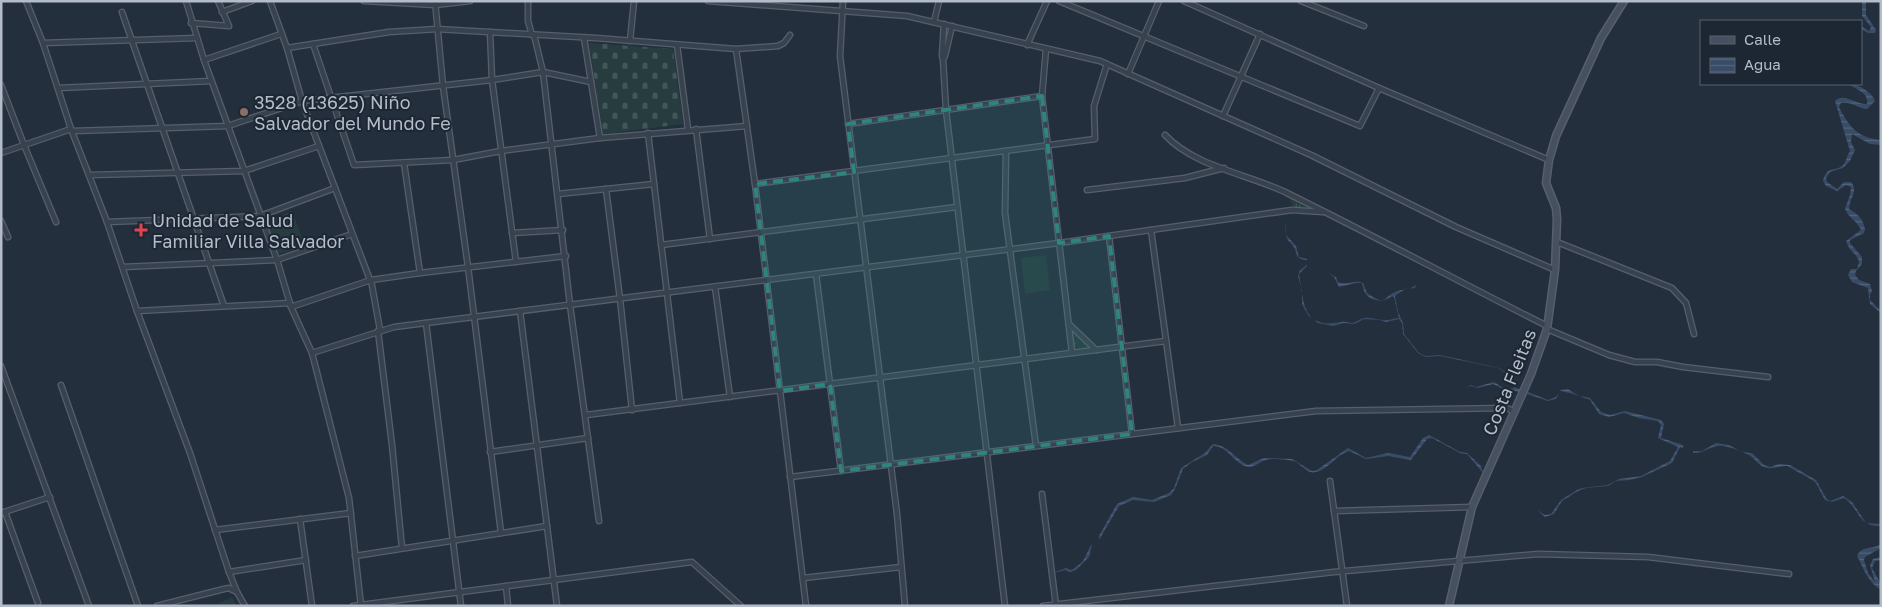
<svg xmlns="http://www.w3.org/2000/svg" width="1882" height="607" font-family="'Golos Text',sans-serif">
	<style>
		.grass { fill: url(#grass-tufts) }
		.cemetery { fill: url(#cemetery-stones) }
		.pitch { fill: #263c3f }
		.water { fill: url(#water-rules) }
		.lines { fill: none; stroke-linecap: round; stroke-linejoin: round }
		.street-casing { stroke: #565f6c; stroke-width: 7 }
		.secondary-casing { stroke: #565f6c; stroke-width: 9 }
		.street { stroke: #38414e; stroke-width: 4.5 }
		.secondary { stroke: #465061; stroke-width: 6 }
		.marked { fill: #308480; fill-opacity: 0.2; stroke: #308480; stroke-width: 4; stroke-dasharray: 10 6; stroke-linejoin: round }
		.education-dot { fill: #8d6e63; stroke: #1d2633; stroke-width: 2 }
		.health-dot { fill: #e0444e; stroke: #1d2633; stroke-width: 2 }
		.labels { text-anchor: middle; dominant-baseline: central; stroke-width: 4; stroke-linejoin: round; paint-order: stroke }
		.poi-label { font-size: 18px; fill: #b4bcc9; stroke: #1d2633; text-anchor: start }
		.street-label { font-size: 18px; fill: #b4bcc9; stroke: #1d2633 }
	</style>
	<defs>
		<pattern id="grass-tufts" width="24" height="20" patternUnits="userSpaceOnUse" patternTransform="scale(1.25)"><rect width="24" height="20" fill="#263c3f"/><path d="M3 7l-1-3M5 7V3M7 7l1-3M15 17l-1-3M17 17v-4M19 17l1-3" fill="none" stroke="#435659"/></pattern>
		<pattern id="cemetery-stones" width="16" height="16" patternUnits="userSpaceOnUse" patternTransform="scale(1.25)"><rect width="16" height="16" fill="#263c3f"/><path d="M2 7V4a2 2 0 0 1 4 0v3zM10 15v-3a2 2 0 0 1 4 0v3z" fill="#435659"/></pattern>
		<pattern id="water-rules" width="6" height="5" patternUnits="userSpaceOnUse" patternTransform="scale(1.25)"><rect width="6" height="5" fill="#394c67"/><path d="M0 2.5h6" fill="none" stroke="#53647b"/></pattern>
	</defs>
	<rect width="100%" height="100%" fill="#242f3e"/>
	<!-- grass -->
	<g class="grass">
		<path d="M1288,196L1313,208L1314,209H1295Z"/>
		<path d="M1071,330L1091,348L1074,350Z"/>
	</g>
	<!-- cemetery -->
	<path class="cemetery" d="M589,43L673,49L683,124L603,134Z"/>
	<!-- pitch -->
	<g class="pitch">
		<path d="M292,211L305,246L279,254L267,221Z"/>
		<path d="M1046,255L1050,290L1025,294L1021,258Z"/>
		<path d="M232,597L236,605L216,606V605Z"/>
	</g>
	<!-- water -->
	<g class="water">
		<path d="M1862,1H1866V15L1876,30L1875,33H1868L1861,29V26L1869,31L1871,27L1862,16Z"/>
		<path d="M1849,84C1858,84 1872,92 1875,101L1867,109C1857,108 1851,101 1841,103L1839,107C1849,127 1858,138 1881,140V145L1870,144L1852,134L1851,142L1855,150L1850,161L1843,168L1830,172L1826,178L1827,182L1837,189L1844,182H1851C1859,191 1849,199 1849,209C1858,214 1863,219 1865,229L1864,233L1850,240V243L1862,257V264L1856,271L1855,275L1859,280L1870,284L1872,291L1870,295V300L1881,311V313L1870,304L1868,288L1852,282L1848,275L1851,269H1857L1859,262C1857,253 1850,253 1846,241L1861,230C1857,221 1848,217 1845,209L1850,195L1851,187L1846,185L1837,191L1826,186L1823,181C1827,165 1834,172 1842,166C1846,163 1847,155 1850,151L1835,101C1844,92 1856,105 1867,104C1869,92 1856,90 1849,84Z"/>
		<path d="M1285,222L1286,235L1296,246L1299,257L1307,259V266L1299,274C1304,303 1302,330 1341,322C1346,321 1349,323 1353,323C1357,322 1360,319 1364,318C1371,317 1380,321 1387,320C1391,320 1395,318 1399,318L1394,297L1392,296C1384,303 1369,302 1364,291C1363,289 1363,286 1362,283H1356L1339,287L1334,277L1329,273L1336,277L1338,282C1347,286 1354,279 1363,283L1367,293C1388,308 1383,295 1398,291C1405,289 1411,289 1416,285L1415,288L1405,289L1395,296L1398,312L1403,323L1404,334L1419,353L1426,356L1440,355L1499,368L1510,375L1514,387L1522,390L1521,392L1503,389L1493,384L1478,388L1471,386L1465,388L1471,385L1476,387L1494,382L1505,389L1514,388L1509,375L1498,368L1440,356L1426,357L1418,353L1403,334L1402,323L1399,319L1386,322L1380,320L1364,319L1354,324L1344,323L1333,326L1318,323L1308,315L1302,304V291L1298,276L1300,270L1307,265V260L1301,259L1297,256C1295,243 1288,244 1286,235C1285,231 1285,226 1285,222Z"/>
		<path d="M1568,389L1579,396L1590,398L1601,412L1610,415L1625,411L1661,420L1664,424L1661,438L1683,445V448L1680,447L1672,463L1642,477L1629,480L1616,481L1608,486L1586,488L1578,491L1562,501L1554,514L1545,517L1537,510L1545,515L1551,514L1561,500L1577,490L1582,488L1608,485L1619,479L1641,476L1670,461L1678,447L1658,438L1661,425L1658,421L1639,418L1624,413L1609,417L1599,414L1590,400C1585,398 1566,391 1560,391L1556,399L1548,401L1527,394L1528,392L1548,400L1556,397L1561,390Z"/>
		<path d="M1429,435L1460,452L1467,453L1481,466L1483,473L1467,454L1460,453L1432,438L1427,439L1411,460L1388,456L1366,459L1349,451C1336,455 1329,469 1316,472C1306,475 1302,463 1293,461C1285,459 1274,458 1266,460C1260,461 1254,468 1248,467C1234,464 1228,446 1213,446L1207,455L1192,462L1183,469L1175,489L1171,495L1154,502L1133,500L1119,506L1099,540V536L1117,504L1133,497L1152,500L1169,493L1174,488L1181,468L1205,453L1213,444C1226,444 1236,459 1248,465L1264,458L1292,459L1312,471L1317,470L1348,448L1366,458L1388,453L1410,457L1423,438Z"/>
		<path d="M1716,443L1729,445L1740,451L1753,454L1764,465L1770,467L1779,464L1790,465L1816,480L1826,498L1830,501L1843,496L1852,502L1866,523L1881,524V526C1858,527 1860,509 1844,498L1832,502L1825,500C1821,494 1819,487 1815,482C1813,480 1791,468 1787,466C1780,466 1774,469 1767,468C1758,466 1756,459 1749,455C1742,451 1730,447 1723,446C1712,444 1706,453 1693,453V451H1702Z"/>
		<path d="M1092,544L1089,557L1076,570L1070,572L1065,570L1053,573L1066,568L1071,570C1087,561 1083,558 1092,544Z"/>
		<path d="M1881,544V548L1865,557L1864,560L1868,573L1875,582L1870,565L1873,559L1881,557V560L1875,561L1872,568L1881,584L1880,589C1868,583 1863,567 1857,556C1862,545 1872,550 1881,544Z"/>
	</g>
	<g class="lines">
		<defs>
			<g id="street">
				<path d="M26,1L43,43L71,129L107,222L137,311L190,453L229,572L237,592L245,606"/>
				<path d="M186,1L204,60L277,260L291,307L312,353L349,498L361,606"/>
				<path d="M270,1L287,48L302,101L370,280"/>
				<path d="M364,1L435,5L470,1"/>
				<path d="M435,1L443,86L468,267L501,533"/>
				<path d="M528,1V21L532,35"/>
				<path d="M708,1L907,16L1100,61L1311,155L1456,227L1555,270"/>
				<path d="M843,1L840,56L897,514L905,606"/>
				<path d="M1059,1L1360,126L1379,88"/>
				<path d="M1184,1L1379,88L1549,160"/>
				<path d="M1301,1L1364,26"/>
				<path d="M122,12L224,306"/>
				<path d="M222,12L252,1"/>
				<path d="M934,22L939,1"/>
				<path d="M191,23L229,26L218,1"/>
				<path d="M944,24L942,56L943,59L945,56L952,26"/>
				<path d="M490,32L492,80L516,262"/>
				<path d="M534,35L543,72L570,305L599,521"/>
				<path d="M584,38L600,138"/>
				<path d="M630,41L634,1"/>
				<path d="M43,43L197,38"/>
				<path d="M313,44L354,165L453,160L501,151L600,138L747,126"/>
				<path d="M677,45L688,129"/>
				<path d="M1027,45L1047,1"/>
				<path d="M287,48L389,32L437,29L596,38L736,49L778,46L784,43L790,35"/>
				<path d="M736,49L755,184L806,606"/>
				<path d="M1046,49L1042,96L1072,353"/>
				<path d="M943,59L946,110L1005,606"/>
				<path d="M204,60L281,34"/>
				<path d="M1128,74L1159,1"/>
				<path d="M1,85L24,145L56,222"/>
				<path d="M58,88L211,81"/>
				<path d="M1223,116L1260,34"/>
				<path d="M848,124L1042,96"/>
				<path d="M696,129L710,239"/>
				<path d="M73,131L228,126L302,101L492,80L543,72L591,82"/>
				<path d="M648,133L680,403"/>
				<path d="M1165,135C1195,167 1248,174 1287,193C1374,236 1460,282 1547,326"/>
				<path d="M1006,151L1005,213L1036,446"/>
				<path d="M1,153L71,129"/>
				<path d="M404,163L420,273"/>
				<path d="M90,175L244,171L319,146"/>
				<path d="M755,184L1095,139L1094,106L1107,64"/>
				<path d="M606,189L620,299L632,410"/>
				<path d="M1087,190L1185,178L1224,168"/>
				<path d="M558,194L654,184"/>
				<path d="M1,221L8,237"/>
				<path d="M107,222L260,216L335,188"/>
				<path d="M1151,230L1178,428"/>
				<path d="M512,233L563,230"/>
				<path d="M1109,236L1132,434"/>
				<path d="M1557,242L1672,288L1686,303L1694,334"/>
				<path d="M661,245L957,207"/>
				<path d="M123,267L277,260L352,234"/>
				<path d="M816,274L841,471"/>
				<path d="M371,280L380,330"/>
				<path d="M715,287L730,397"/>
				<path d="M291,307L371,280L420,273L566,256"/>
				<path d="M137,311L290,303"/>
				<path d="M520,311L557,606"/>
				<path d="M426,323L461,606"/>
				<path d="M1069,324L1096,350"/>
				<path d="M1547,329L1609,355L1635,362H1657L1683,367L1768,377"/>
				<path d="M378,331L392,445L402,548"/>
				<path d="M312,353L394,327L1059,243L1292,210L1323,212"/>
				<path d="M1,366L89,606"/>
				<path d="M61,385L138,606"/>
				<path d="M586,415L1166,341"/>
				<path d="M490,452L588,438"/>
				<path d="M790,477L1316,411L1507,408L1515,412"/>
				<path d="M1330,481L1347,606"/>
				<path d="M1042,494L1056,606"/>
				<path d="M1334,511L1472,507"/>
				<path d="M5,512L38,603"/>
				<path d="M1,513L50,497"/>
				<path d="M300,519L312,606"/>
				<path d="M215,530L351,513"/>
				<path d="M355,556L547,526"/>
				<path d="M229,572L306,560"/>
				<path d="M803,578L901,567"/>
				<path d="M506,586L508,606"/>
				<path d="M157,606L224,589L229,588L237,592"/>
				<path d="M353,606L692,562L741,606"/>
				<path d="M1043,606L1334,572L1538,554L1648,557L1789,574"/>
			</g>
			<path id="secondary" d="M1449,606L1472,507L1531,374L1547,329L1555,270L1557,219L1556,208L1546,183L1549,160L1556,136L1601,38L1624,1"/>
		</defs>
		<!-- street casing -->
		<use href="#street" class="street-casing"/>
		<!-- secondary casing -->
		<use href="#secondary" class="secondary-casing"/>
		<!-- street -->
		<use href="#street" class="street"/>
		<!-- secondary -->
		<use href="#secondary" class="secondary"/>
	</g>
	<!-- marked area -->
	<path class="marked" d="M1042,96L1059,243L1109,236L1132,434L841,471L830,384L780,391L755,184L854,172L848,124Z"/>
	<!-- markers -->
	<circle class="education-dot" cx="244" cy="112" r="5"/>
	<path class="health-dot" d="M138.5 222.5h5v5h5v5h-5v5h-5v-5h-5v-5h5z"/>
	<g class="labels">
		<!-- poi labels -->
		<g class="poi-label">
			<text x="254" y="102">3528 (13625) Niño<tspan x="254" dy="21">Salvador del Mundo Fe</tspan></text>
			<text x="152" y="220">Unidad de Salud<tspan x="152" dy="21">Familiar Villa Salvador</tspan></text>
		</g>
		<!-- street labels -->
		<g class="street-label">
			<text transform="translate(1509 382) rotate(-68)">Costa Fleitas</text>
		</g>
	</g>
	<!-- border -->
	<rect width="1882" height="607" fill="none" stroke="#b4bcc9" stroke-width="5"/>
	<!-- legend -->
	<rect x="1700" y="20" width="162" height="65" fill="#1d2633" stroke="#59626f"/>
	<rect x="1710" y="36" width="25" height="8" fill="#465061" stroke="#59626f"/>
	<text x="1744" y="45" font-size="15" fill="#b4bcc9">Calle</text>
	<rect x="1710" y="58" width="25" height="15" fill="url(#water-rules)" stroke="#59626f"/>
	<text x="1744" y="70" font-size="15" fill="#b4bcc9">Agua</text>
</svg>
